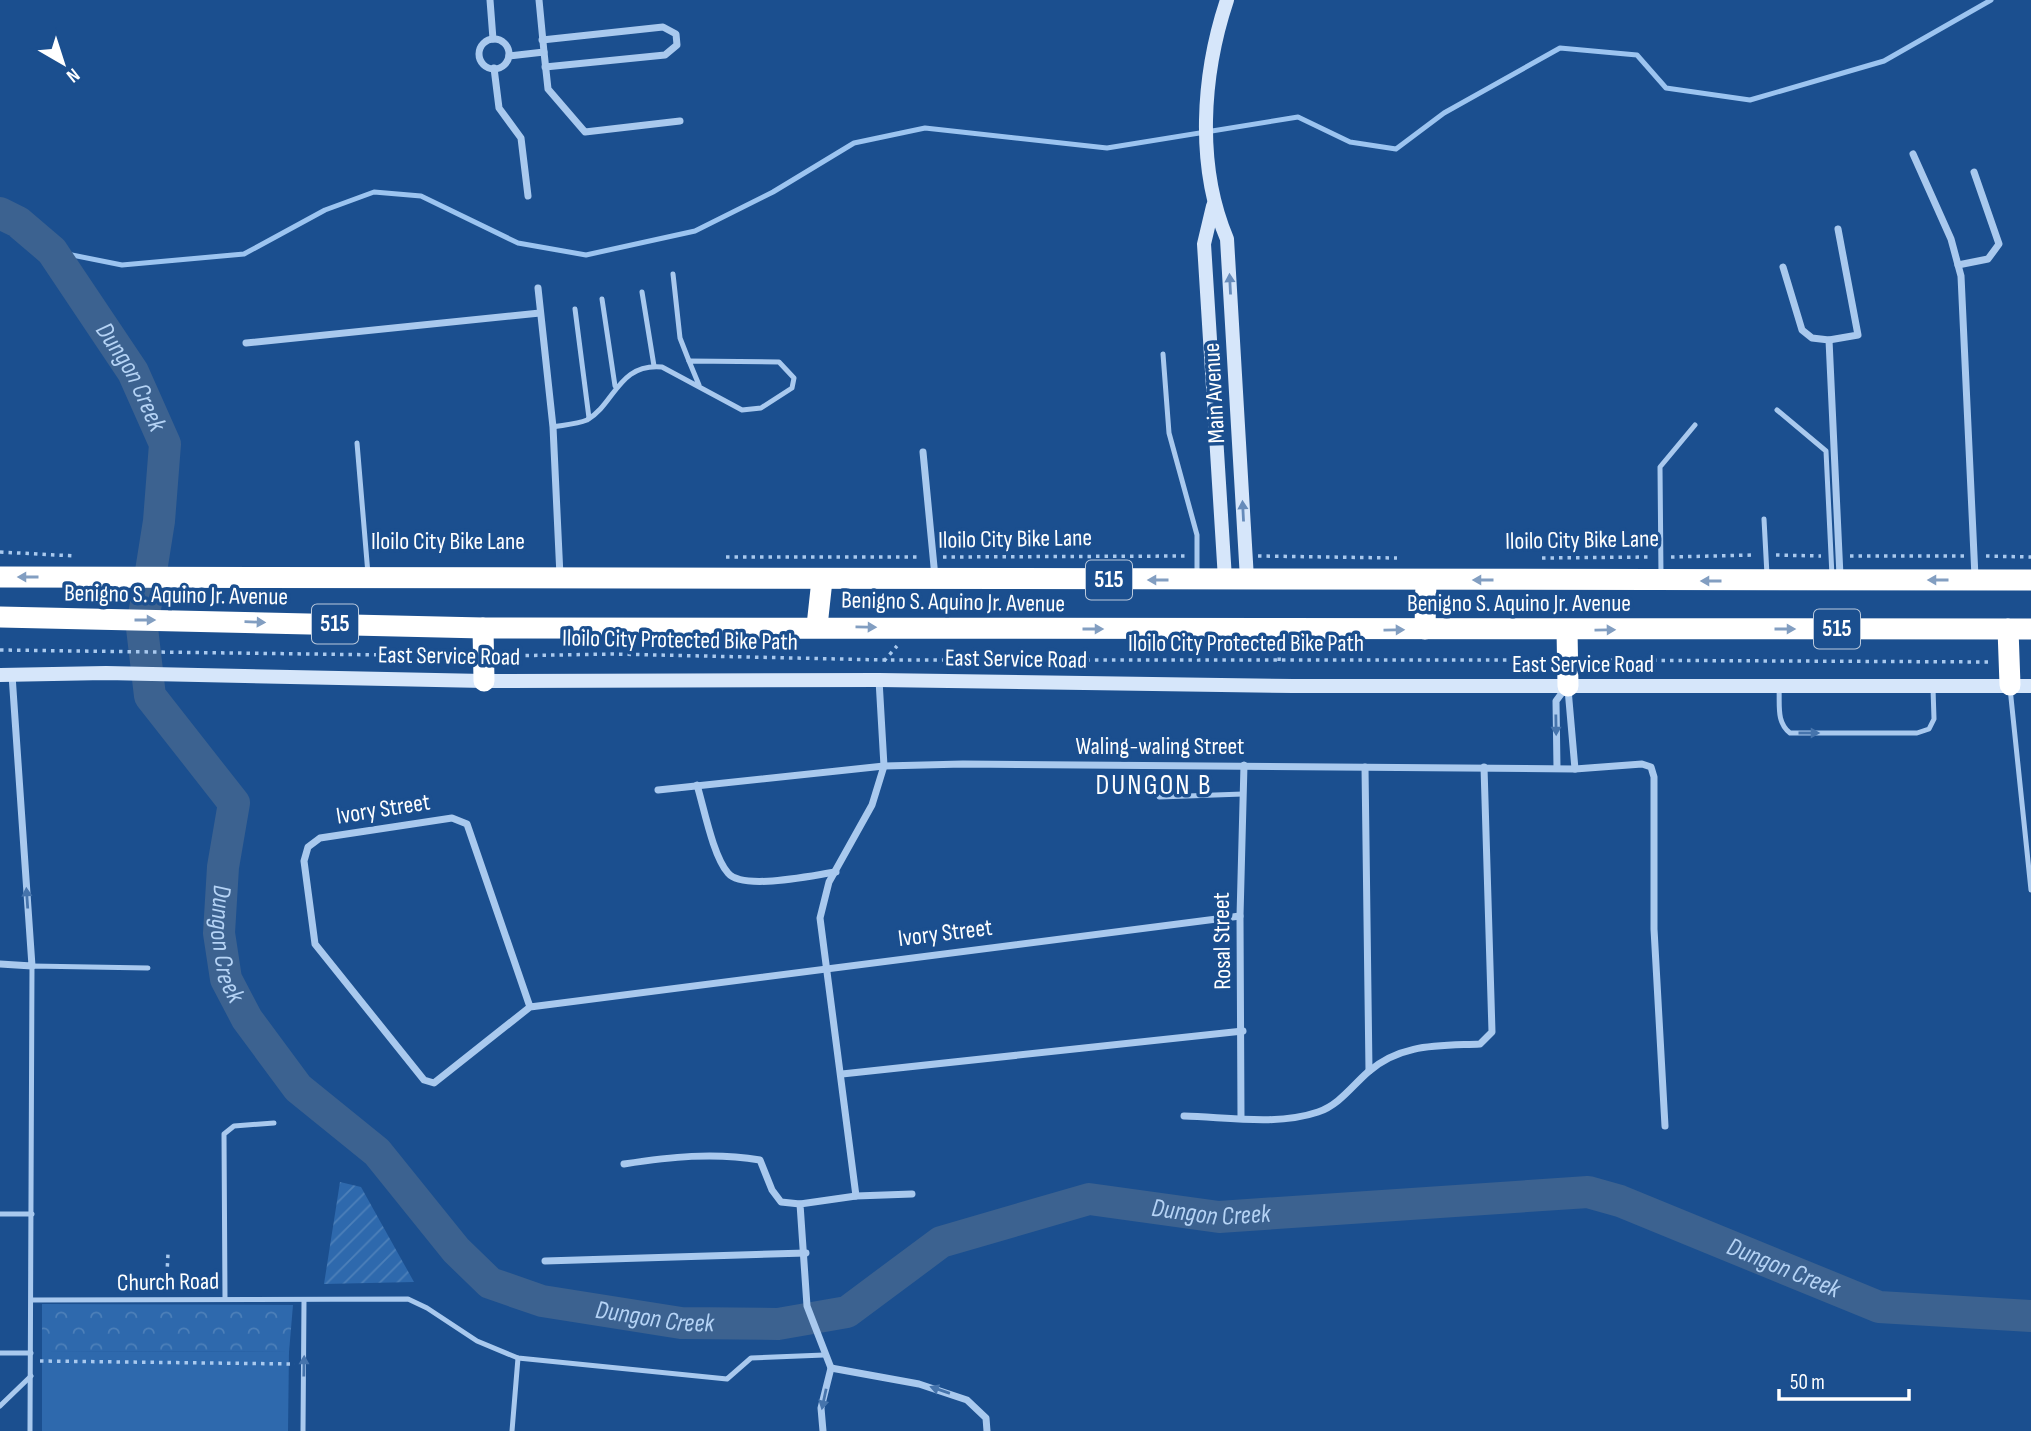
<svg xmlns="http://www.w3.org/2000/svg" width="2031" height="1431" font-family="'Sofia Sans Condensed',sans-serif">
	<style>
		.park { fill: url(#park-crowns) }
		.garden { fill: url(#garden-furrows) }
		.pitch { fill: #2e69ad }
		.lines { fill: none; stroke-linecap: round; stroke-linejoin: round }
		.stream { stroke: #9cc4f0; stroke-width: 5 }
		.river { stroke: #3c6290; stroke-width: 32 }
		.path { stroke: #a9c9ee; stroke-width: 3.5; stroke-dasharray: 3.5 5; stroke-linecap: butt }
		.lane { stroke: #a9c9ee; stroke-width: 5 }
		.street { stroke: #a9c9ee; stroke-width: 7 }
		.secondary { stroke: #d6e6fa; stroke-width: 14 }
		.highway { stroke: #fff; stroke-width: 21 }
		.oneway { fill: #668bba }
		.oneway2 { fill: #829ec1 }
		.oneway3 { fill: #4674ac }
		.labels { text-anchor: middle; dominant-baseline: central; stroke-width: 7; stroke-linejoin: round; paint-order: stroke }
		.shield { fill: #1b4f8f; stroke: #bbcadd; stroke-width: 2 }
		.shield-label { font-size: 23px; font-weight: bold; fill: #fff }
		.street-label { font-size: 24px; fill: #fff; stroke: #1b4f8f }
		.water-label { font-size: 26px; font-style: italic; fill: #b5d3f5; stroke: #1b4f8f }
		.quarter-label { font-size: 28px; letter-spacing: 2px; fill: #fff; stroke: #1b4f8f }
	</style>
	<defs>
		<pattern id="park-crowns" width="20" height="18" patternUnits="userSpaceOnUse" patternTransform="scale(1.75)"><rect width="20" height="18" fill="#2e69ad"/><path d="M2 6a3 3 0 1 1 6 0M12 15a3 3 0 1 1 6 0" fill="none" stroke="#4d80b9"/></pattern>
		<pattern id="garden-furrows" width="10" height="10" patternUnits="userSpaceOnUse" patternTransform="scale(1.75)"><rect width="10" height="10" fill="#2e69ad"/><path d="M-1 1l2-2M0 10L10 0M9 11l2-2" fill="none" stroke="#4d80b9"/></pattern>
	</defs>
	<rect width="100%" height="100%" fill="#1b4f8f"/>
	<!-- park -->
	<path class="park" d="M42,1304L293,1305L289,1352L42,1351Z"/>
	<!-- garden -->
	<path class="garden" d="M340,1182L361,1187L414,1282L324,1284Z"/>
	<!-- pitch -->
	<path class="pitch" d="M42,1351L289,1352L288,1431H42Z"/>
	<g class="lines">
		<!-- stream -->
		<path class="stream" d="M52,251L122,265L244,254L325,210L374,192L421,196L518,243L586,255L695,231L773,192L854,143L925,128L1107,148L1298,117L1350,142L1396,149L1444,113L1560,48L1637,55L1666,88L1750,100L1884,61L1991,0"/>
		<!-- river -->
		<path class="river" id="s1" d="M0,213L18,222L52,251L133,372L165,444L159,521L142,628L150,696L234,803L223,867L219,933L226,979L247,1019L298,1088L377,1152L456,1250L490,1283L542,1301L681,1323L778,1324L847,1312L941,1242L1089,1199L1219,1217L1588,1192L1620,1201L1879,1307L2031,1316"/>
		<!-- path -->
		<g class="path">
			<path d="M0,552L75,556"/>
			<path d="M1776,555L1821,556"/>
			<path d="M1258,556L1397,558"/>
			<path d="M1850,556H1964"/>
			<path d="M1986,556L2031,557"/>
			<path d="M726,557H921"/>
			<path d="M943,557L1187,556"/>
			<path d="M1671,557L1754,555"/>
			<path d="M1542,558L1649,557"/>
			<path d="M0,650L465,656"/>
			<path d="M500,656L613,654L884,660H1549"/>
			<path d="M1585,660L1990,662"/>
			<path d="M884,661L897,646"/>
			<path d="M1279,661L1280,646"/>
			<path d="M166,1292L168,1254"/>
			<path d="M40,1361L295,1364"/>
		</g>
		<!-- lane -->
		<g class="lane">
			<path d="M673,274L680,338L689,361"/>
			<path d="M642,292L654,366"/>
			<path d="M602,299L615,386"/>
			<path d="M575,309L589,418"/>
			<path d="M1163,354L1169,433L1197,535V573"/>
			<path d="M1777,410L1826,451L1832,576"/>
			<path d="M553,427C564,425 577,424 587,420C615,404 618,363 662,367L742,410L761,408L792,388L794,378L779,362L689,361L699,385"/>
			<path d="M357,443L368,574"/>
			<path d="M1764,519L1767,575"/>
			<path d="M1661,575L1660,467L1695,425"/>
			<path d="M1779,688C1780,705 1776,722 1790,733H1917L1929,729L1934,719L1933,688"/>
			<path d="M2010,688L2031,890"/>
			<path d="M1159,797L1243,794"/>
			<path d="M0,1214H32"/>
			<path d="M225,1299L224,1134L234,1126L274,1123"/>
			<path d="M32,1300L408,1299L427,1308L477,1341L518,1358L727,1379L751,1358L824,1355"/>
			<path d="M0,1353H31"/>
			<path d="M0,1406L31,1376"/>
			<path d="M30,1431L32,966L148,968"/>
			<path d="M303,1431L304,1301"/>
			<path d="M512,1431L518,1358"/>
		</g>
		<!-- street -->
		<g class="street">
			<path d="M490,0L493,39"/>
			<path d="M539,0L544,52"/>
			<circle cx="494" cy="54" r="15"/>
			<path d="M542,40L663,27L676,34L677,45L665,55L545,67"/>
			<path d="M509,56L544,52L548,89L585,132L680,121"/>
			<path d="M494,68L499,108L521,138L528,196"/>
			<path d="M1913,154L1951,239L1961,276L1975,577"/>
			<path d="M1958,265L1988,259L1999,244L1974,172"/>
			<path d="M1783,267L1802,330L1812,338L1829,340L1840,576"/>
			<path d="M538,288L553,427L560,576"/>
			<path d="M1829,340L1858,335L1838,229"/>
			<path d="M246,343L540,313"/>
			<path d="M923,452L935,577"/>
			<path d="M1568,689L1575,769"/>
			<path d="M1365,767L1369,1071"/>
			<path d="M1557,768L1556,701L1567,686"/>
			<path d="M697,785C704,808 713,856 728,873C743,891 813,875 836,872"/>
			<path d="M658,790L884,766L963,764L1575,769L1642,764L1651,767L1654,777V929L1665,1126"/>
			<path d="M0,964L32,966L12,675"/>
			<path d="M530,1007L467,824L452,818L320,838L308,847L304,861L315,944L424,1080L434,1083L530,1007L1240,916"/>
			<path d="M842,1074L1243,1031"/>
			<path d="M1184,1116C1226,1117 1277,1126 1318,1112C1339,1105 1352,1086 1368,1072C1401,1043 1439,1046 1480,1044L1492,1032L1484,767"/>
			<path d="M1241,1117L1240,916L1244,765"/>
			<path d="M624,1164C670,1157 713,1152 760,1160L772,1190L781,1202L800,1204"/>
			<path d="M856,1196L820,918L829,882L872,805L884,766L879,680"/>
			<path d="M545,1261L806,1253"/>
			<path d="M831,1368L919,1384L967,1400L986,1418L987,1431"/>
			<path d="M823,1431L821,1408L831,1368L807,1306L800,1204L856,1196L912,1194"/>
		</g>
		<!-- secondary -->
		<g class="secondary">
			<path d="M1227,0C1202,75 1196,166 1227,239L1247,579"/>
			<path d="M1213,206L1204,244L1225,579"/>
			<path d="M0,675L106,673L484,681L879,680L1293,686H2031"/>
		</g>
		<!-- highway -->
		<g class="highway">
			<path d="M0,577L2031,580"/>
			<path d="M0,617L483,628L2031,629"/>
			<path d="M817,626L822,580"/>
			<path d="M483,628L484,681"/>
			<path d="M1425,629L1426,580"/>
			<path d="M2008,629L2010,685"/>
			<path d="M1567,630L1568,686"/>
		</g>
	</g>
	<!-- one-way arrows -->
	<defs><path id="oneway-solid" d="M-6-.8H1V-3.2L6.5 0L1 3.2V.8H-6Z" transform="scale(1.75)"/></defs>
	<g class="oneway">
		<use href="#oneway-solid" transform="translate(1230 284) rotate(-93)"/>
		<use href="#oneway-solid" transform="translate(1243 511) rotate(-93)"/>
	</g>
	<g class="oneway2">
		<use href="#oneway-solid" transform="translate(28 577) rotate(180)"/>
		<use href="#oneway-solid" transform="translate(1158 580) rotate(-180)"/>
		<use href="#oneway-solid" transform="translate(1483 580) rotate(-180)"/>
		<use href="#oneway-solid" transform="translate(1938 580) rotate(-180)"/>
		<use href="#oneway-solid" transform="translate(1711 581) rotate(180)"/>
		<use href="#oneway-solid" transform="translate(145 620)"/>
		<use href="#oneway-solid" transform="translate(255 622) rotate(2)"/>
		<use href="#oneway-solid" transform="translate(866 627) rotate(1)"/>
		<use href="#oneway-solid" transform="translate(1093 629)"/>
		<use href="#oneway-solid" transform="translate(1785 629)"/>
		<use href="#oneway-solid" transform="translate(1394 630) rotate(-1)"/>
		<use href="#oneway-solid" transform="translate(1605 630) rotate(-1)"/>
	</g>
	<g class="oneway3">
		<use href="#oneway-solid" transform="translate(1556 725) rotate(89)"/>
		<use href="#oneway-solid" transform="translate(1809 733)"/>
		<use href="#oneway-solid" transform="translate(27 898) rotate(-94)"/>
		<use href="#oneway-solid" transform="translate(304 1366) rotate(-89)"/>
		<use href="#oneway-solid" transform="translate(940 1390) rotate(-161)"/>
		<use href="#oneway-solid" transform="translate(824 1399) rotate(102)"/>
	</g>
	<g class="labels">
		<!-- shield labels -->
		<g class="shield">
			<rect x="1086" y="560.5" width="46" height="39" rx="5"/>
			<rect x="312" y="604.5" width="46" height="39" rx="5"/>
			<rect x="1814" y="609.5" width="46" height="39" rx="5"/>
		</g>
		<g class="shield-label">
			<text x="1109" y="580">515</text>
			<text x="335" y="624">515</text>
			<text x="1837" y="629">515</text>
		</g>
		<!-- street labels -->
		<g class="street-label">
			<text transform="translate(1214 393) rotate(-93)">Main Avenue</text>
			<text transform="translate(1015 539) rotate(-1)">Iloilo City Bike Lane</text>
			<text transform="translate(1582 540) rotate(-1)">Iloilo City Bike Lane</text>
			<text x="448" y="541">Iloilo City Bike Lane</text>
			<text transform="translate(176 595) rotate(1)">Benigno S. Aquino Jr. Avenue</text>
			<text transform="translate(953 602) rotate(1)">Benigno S. Aquino Jr. Avenue</text>
			<text x="1519" y="603">Benigno S. Aquino Jr. Avenue</text>
			<text transform="translate(680 640) rotate(1)">Iloilo City Protected Bike Path</text>
			<text x="1246" y="643">Iloilo City Protected Bike Path</text>
			<text transform="translate(449 656) rotate(1)">East Service Road</text>
			<text transform="translate(1016 659) rotate(1)">East Service Road</text>
			<text x="1583" y="664">East Service Road</text>
			<text x="1160" y="746">Waling-waling Street</text>
			<text transform="translate(383 809) rotate(-9)">Ivory Street</text>
			<text transform="translate(945 933) rotate(-7)">Ivory Street</text>
			<text transform="translate(1222 941) rotate(-91)">Rosal Street</text>
			<text transform="translate(168 1282) rotate(-1)">Church Road</text>
		</g>
		<!-- water labels -->
		<g class="water-label">
			<text stroke="none"><textPath href="#s1" startOffset="214">Dungon Creek</textPath></text>
			<text stroke="none"><textPath href="#s1" startOffset="822">Dungon Creek</textPath></text>
			<text stroke="none"><textPath href="#s1" startOffset="2020">Dungon Creek</textPath></text>
			<text stroke="none"><textPath href="#s1" startOffset="2608">Dungon Creek</textPath></text>
			<text stroke="none"><textPath href="#s1" startOffset="1432">Dungon Creek</textPath></text>
		</g>
		<!-- quarter labels -->
		<g class="quarter-label">
			<text x="1154" y="785">DUNGON B</text>
		</g>
	</g>
	<!-- north arrow -->
	<g transform="translate(63 63) rotate(141)" stroke="#1b4f8f" stroke-width="5" paint-order="stroke">
	<path d="M0-5L12 26L0 18L-12 26Z" fill="#ffffff"/>
	<text y="-10" font-size="19" font-weight="bold" text-anchor="middle" fill="#ffffff">N</text>
	</g>
	<!-- scale -->
	<path d="M1779 1389v10h130v-10" fill="none" stroke="#ffffff" stroke-width="3.5"/>
	<text x="1790" y="1389" font-size="21" fill="#ffffff" stroke="#1b4f8f" stroke-width="5" paint-order="stroke">50 m</text>
</svg>
